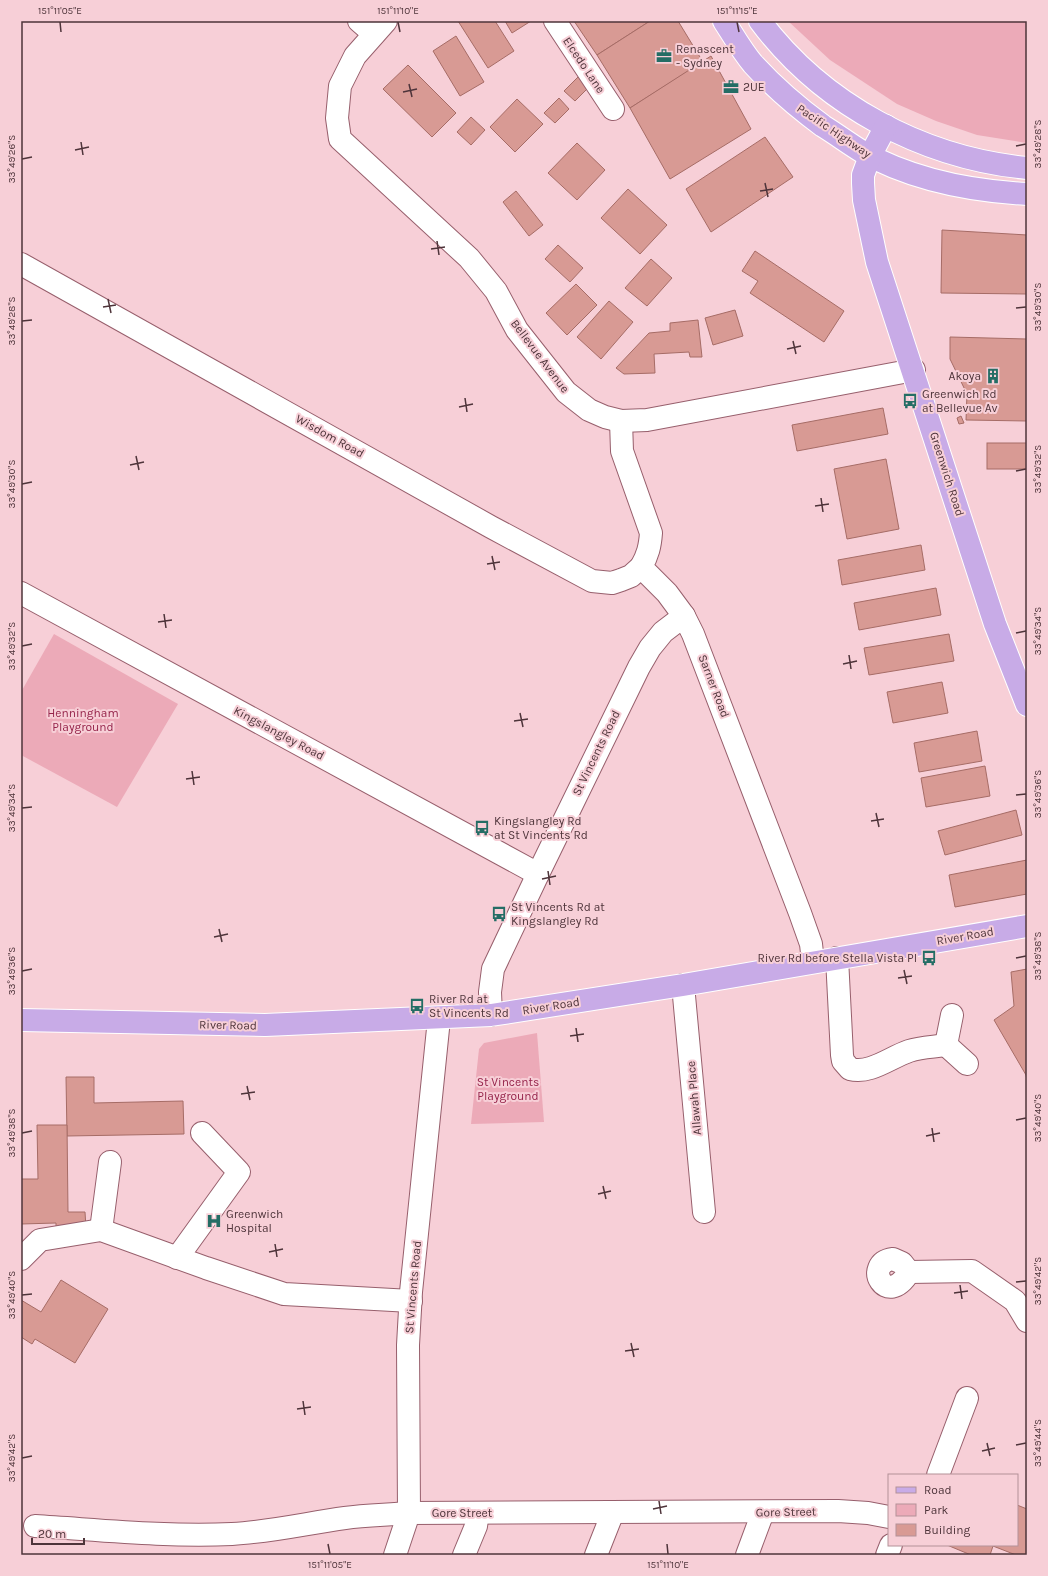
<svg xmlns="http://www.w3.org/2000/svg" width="1048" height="1576" font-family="Karla,sans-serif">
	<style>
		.green { fill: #ecaab8 }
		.building { fill: #d89a94; stroke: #a66c66 }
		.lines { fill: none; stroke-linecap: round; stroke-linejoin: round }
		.minor-casing { stroke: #975f6c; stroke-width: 24 }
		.major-casing { stroke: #fff; stroke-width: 24 }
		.minor { stroke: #fff; stroke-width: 22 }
		.major { stroke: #c8abe7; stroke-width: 22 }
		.ticks { fill: none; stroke: #4e343a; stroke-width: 1.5 }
		.labels { text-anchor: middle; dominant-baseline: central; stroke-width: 4; stroke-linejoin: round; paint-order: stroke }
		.poi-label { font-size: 12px; fill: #4e343a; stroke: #f7cfd7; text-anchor: start }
		.street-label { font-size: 12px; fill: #4e343a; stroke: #f7cfd7 }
		.park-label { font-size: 12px; fill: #95234a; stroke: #f7cfd7 }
		.neatline { fill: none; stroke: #4e343a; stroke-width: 1.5 }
		.ticks-label { font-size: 10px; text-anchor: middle; fill: #4e343a }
	</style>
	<rect width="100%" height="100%" fill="#f7cfd7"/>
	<!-- green -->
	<g class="green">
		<path d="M788,21H1027V143L977,135L936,121L897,104L830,60Z"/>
		<path d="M54,634L178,704L117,807L21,755V692Z"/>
		<path d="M537,1033L544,1122L471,1124L479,1049L484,1043Z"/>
	</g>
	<!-- building -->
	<g class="building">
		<path d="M458,21H495L514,51L488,68Z"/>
		<path d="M505,21H531L512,33Z"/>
		<path d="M574,21H650L597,55Z"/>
		<path d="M650,21H678L703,62L630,108L597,55Z"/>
		<path d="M456,36L484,82L460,96L433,51Z"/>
		<path d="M711,56L751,129L670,179L630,108Z"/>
		<path d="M408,65L456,113L432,137L383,89Z"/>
		<path d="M579,76L590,86L575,101L564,91Z"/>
		<path d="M559,98L569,109L555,123L544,113Z"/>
		<path d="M517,99L543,124L515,152L490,127Z"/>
		<path d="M471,117L485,130L471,145L457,132Z"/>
		<path d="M765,137L793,177L711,232L686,189Z"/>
		<path d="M577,143L605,170L577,200L548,173Z"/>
		<path d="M628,189L667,225L640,254L601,218Z"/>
		<path d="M516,191L543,225L529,236L503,202Z"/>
		<path d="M942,230L1027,235V294L941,293Z"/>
		<path d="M558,245L583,268L570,282L545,259Z"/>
		<path d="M755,251L844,311L824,342L750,293L758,281L742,271Z"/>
		<path d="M651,259L672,278L647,306L625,288Z"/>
		<path d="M576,284L597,305L567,335L546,313Z"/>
		<path d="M609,301L633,322L601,359L577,337Z"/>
		<path d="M735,310L743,336L713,345L705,318Z"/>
		<path d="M698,320L702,357H690L689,352L654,354L655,373L624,374L616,368L649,333L670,331V323Z"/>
		<path d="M950,337L1027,339V421L966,420L967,394L950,359Z"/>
		<path d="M883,408L888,434L797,451L792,425Z"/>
		<path d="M961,416L964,423L959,424L957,418Z"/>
		<rect x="987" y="443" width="40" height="26"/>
		<path d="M886,459L899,529L847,539L834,469Z"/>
		<path d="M921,545L925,570L842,585L838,560Z"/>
		<path d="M936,588L941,615L859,630L854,603Z"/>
		<path d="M949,634L954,661L869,675L864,648Z"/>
		<path d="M942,682L948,713L893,723L887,692Z"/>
		<path d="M977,731L982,761L919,772L914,743Z"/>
		<path d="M985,766L990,796L926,807L921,778Z"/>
		<path d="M1016,810L1022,835L945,855L938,831Z"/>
		<path d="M1027,860V894L955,907L949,875Z"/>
		<path d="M1027,969V1080L1026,1075L994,1020L1014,1006L1011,972Z"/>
		<path d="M66,1077H94V1103L183,1101L184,1134L67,1136Z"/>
		<path d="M37,1125H67L68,1212H85L86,1228H56V1223L21,1224V1179H38Z"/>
		<path d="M61,1280L108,1309L75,1363L35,1339L32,1344L21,1337V1300L41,1312Z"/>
		<path d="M1017,1505L1027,1509V1555H1016L993,1546L990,1555H971L947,1545H1017Z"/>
	</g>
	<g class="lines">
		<defs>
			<g id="minor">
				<path d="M359,21L374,34"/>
				<path d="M386,21L355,56L340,86L337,118L340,139L469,258L496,291L517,330L566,392L589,410L605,417L621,421L647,420L914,370"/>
				<path d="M555,21L613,109"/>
				<path d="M21,264L491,527L592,581L612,583L621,580L631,576L641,567"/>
				<path d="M621,421L622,451L651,533C650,546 648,555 641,567L667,593L684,616L693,634L800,913L811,944L813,962"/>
				<path d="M21,593L538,874"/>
				<path d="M837,958L842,1055L843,1061L850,1069C871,1074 889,1058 909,1051C921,1047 934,1047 946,1045"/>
				<path d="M683,985L704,1212"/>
				<path d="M491,1015L490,992L493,969L538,874L639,667L650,648L663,632L684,616"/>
				<path d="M952,1015L946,1045L967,1064"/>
				<path d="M101,1230L110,1162"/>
				<path d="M177,1258L239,1172L202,1133"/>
				<path d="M21,1259L40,1240L101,1230L206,1268L284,1294L411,1301"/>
				<path d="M893,1259L902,1263L909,1272C886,1310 862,1263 893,1259Z"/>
				<path d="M909,1272L972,1271L1015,1301L1027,1321"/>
				<path d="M938,1475L967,1398"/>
				<path d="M35,1526C101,1530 166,1537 232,1534C270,1532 308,1523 345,1518C366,1515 388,1515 409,1513L838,1511L868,1513L889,1517"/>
				<path d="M395,1555L409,1513L408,1345L411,1292L439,1019"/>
				<path d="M464,1555L476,1526L478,1513"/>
				<path d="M596,1555L613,1512"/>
				<path d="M747,1555L763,1512"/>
				<path d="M887,1555L891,1545"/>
			</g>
			<g id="major">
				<path d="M724,21C733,35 742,51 753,64C774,87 797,107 823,126C836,134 848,143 861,151C910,179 971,191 1027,194"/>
				<path d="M760,21C823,105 923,158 1027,168"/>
				<path d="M886,126L870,156L863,175V183L864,200L877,262L995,624L1027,705"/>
				<path d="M21,1020L265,1025L491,1015L683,985L1027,926"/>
			</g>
		</defs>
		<!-- minor casing -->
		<use href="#minor" class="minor-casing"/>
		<!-- major casing -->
		<use href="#major" class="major-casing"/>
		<!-- minor -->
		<use href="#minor" class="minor"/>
		<!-- major -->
		<use href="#major" class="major"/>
	</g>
	<!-- ticks -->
	<path class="ticks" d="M60,22L61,32M398,22L400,32M737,22L739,32M409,84L412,97M403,92L417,89M81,142L83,155M1016,146L1026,144M75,150L89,147M22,159L32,157M765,183L768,197M760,191L773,189M437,241L439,255M431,249L445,247M108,299L111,313M103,307L116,305M1016,308L1026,307M22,321L32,320M793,341L796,354M787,349L801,346M465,398L467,412M459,407L473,404M136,456L139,470M130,465L144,462M1016,471L1026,469M22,484L32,482M821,498L823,512M815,506L829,504M492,556L495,570M487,564L500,562M164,614L166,628M158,622L172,620M1016,633L1026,631M22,646L32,644M849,655L851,669M843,664L857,661M520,713L523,727M514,721L528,719M192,771L194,785M186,779L200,777M1016,795L1026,794M22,808L32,807M876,813L879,827M871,821L884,819M548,871L550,885M542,879L556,876M219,929L222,942M214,937L228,934M1016,958L1026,956M904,970L907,984M22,971L32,969M898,978L912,976M576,1028L578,1042M570,1036L584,1034M247,1086L250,1100M241,1094L255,1092M1016,1120L1026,1118M932,1128L934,1142M22,1133L32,1131M926,1136L940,1133M603,1186L606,1199M598,1194L611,1191M275,1244L277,1257M269,1252L283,1249M1016,1282L1026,1281M960,1285L962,1299M954,1293L968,1291M22,1295L32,1294M631,1343L634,1357M625,1351L639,1349M303,1401L305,1415M297,1409L311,1407M987,1443L990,1456M1016,1445L1026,1443M982,1451L995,1448M22,1458L32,1456M659,1501L661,1514M653,1509L667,1506M328,1544L330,1554M667,1544L668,1554"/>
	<!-- icons -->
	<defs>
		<symbol id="office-bare" viewBox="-9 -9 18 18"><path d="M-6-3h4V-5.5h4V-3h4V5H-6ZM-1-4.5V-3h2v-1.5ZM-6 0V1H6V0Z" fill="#246d65" stroke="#f7cfd7" stroke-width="2.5" paint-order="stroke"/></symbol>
		<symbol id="building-bare" viewBox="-9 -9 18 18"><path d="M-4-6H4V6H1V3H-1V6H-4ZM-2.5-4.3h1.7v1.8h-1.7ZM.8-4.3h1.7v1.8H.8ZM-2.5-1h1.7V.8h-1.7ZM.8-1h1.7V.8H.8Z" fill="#246d65" stroke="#f7cfd7" stroke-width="2.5" paint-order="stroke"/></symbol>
		<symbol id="bus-bare" viewBox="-9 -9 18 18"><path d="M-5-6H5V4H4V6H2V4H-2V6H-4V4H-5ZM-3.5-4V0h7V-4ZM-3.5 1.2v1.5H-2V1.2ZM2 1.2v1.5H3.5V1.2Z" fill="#246d65" stroke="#f7cfd7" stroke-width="2.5" paint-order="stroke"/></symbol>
		<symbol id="hospital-bare" viewBox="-9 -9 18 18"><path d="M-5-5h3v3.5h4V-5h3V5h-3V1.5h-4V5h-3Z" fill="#246d65" stroke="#f7cfd7" stroke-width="2.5" paint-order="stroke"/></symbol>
	</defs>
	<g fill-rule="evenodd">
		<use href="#office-bare" x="653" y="45" width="22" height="22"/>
		<use href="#office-bare" x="720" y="76" width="22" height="22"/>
		<use href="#building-bare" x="982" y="365" width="22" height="22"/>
		<use href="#bus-bare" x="899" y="390" width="22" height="22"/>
		<use href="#bus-bare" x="471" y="817" width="22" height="22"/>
		<use href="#bus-bare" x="488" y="903" width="22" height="22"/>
		<use href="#bus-bare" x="918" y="947" width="22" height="22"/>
		<use href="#bus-bare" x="406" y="995" width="22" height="22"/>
		<use href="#hospital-bare" x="203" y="1210" width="22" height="22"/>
	</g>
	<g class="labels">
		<!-- poi labels -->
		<g class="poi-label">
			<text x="676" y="49">Renascent<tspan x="676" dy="14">- Sydney</tspan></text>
			<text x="743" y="87">2UE</text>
			<text x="981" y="376" text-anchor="end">Akoya</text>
			<text x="922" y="394">Greenwich Rd<tspan x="922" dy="14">at Bellevue Av</tspan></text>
			<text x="494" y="821">Kingslangley Rd<tspan x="494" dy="14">at St Vincents Rd</tspan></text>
			<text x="511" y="907">St Vincents Rd at<tspan x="511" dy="14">Kingslangley Rd</tspan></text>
			<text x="917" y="958" text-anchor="end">River Rd before Stella Vista Pl</text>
			<text x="429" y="999">River Rd at<tspan x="429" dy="14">St Vincents Rd</tspan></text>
			<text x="226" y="1214">Greenwich<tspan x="226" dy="14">Hospital</tspan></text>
		</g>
		<!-- street labels -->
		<g class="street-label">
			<text transform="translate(584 65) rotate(56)">Elcedo Lane</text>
			<text transform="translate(834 131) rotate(34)">Pacific Highway</text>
			<text transform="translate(540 356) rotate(53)">Bellevue Avenue</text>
			<text transform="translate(330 436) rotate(29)">Wisdom Road</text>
			<text transform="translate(947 474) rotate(72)">Greenwich Road</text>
			<text transform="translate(714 686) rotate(69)">Sarner Road</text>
			<text transform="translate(279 733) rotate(28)">Kingslangley Road</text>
			<text transform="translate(596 753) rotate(-64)">St Vincents Road</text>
			<text transform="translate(965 936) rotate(-10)">River Road</text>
			<text transform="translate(551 1006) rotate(-9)">River Road</text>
			<text transform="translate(228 1025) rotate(1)">River Road</text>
			<text transform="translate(694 1098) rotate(-95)">Allawah Place</text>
			<text transform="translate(413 1287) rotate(-85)">St Vincents Road</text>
			<text transform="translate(786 1512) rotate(-1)">Gore Street</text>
			<text x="462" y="1513">Gore Street</text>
		</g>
		<!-- park labels -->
		<g class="park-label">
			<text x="83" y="713">Henningham<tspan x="83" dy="14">Playground</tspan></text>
			<text x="508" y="1082">St Vincents<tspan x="508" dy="14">Playground</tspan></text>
		</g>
	</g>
	<!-- border -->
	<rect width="1048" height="1576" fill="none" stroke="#f7cfd7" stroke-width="44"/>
	<!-- legend -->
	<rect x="888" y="1474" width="130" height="72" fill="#f7cfd7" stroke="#b39198"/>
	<rect x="896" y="1487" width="20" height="6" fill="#c8abe7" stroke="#b39198"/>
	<text x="924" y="1494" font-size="12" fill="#4e343a">Road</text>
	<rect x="896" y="1504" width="20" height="12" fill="#ecaab8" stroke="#b39198"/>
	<text x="924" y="1514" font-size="12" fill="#4e343a">Park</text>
	<rect x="896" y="1524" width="20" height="12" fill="#d89a94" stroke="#b39198"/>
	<text x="924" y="1534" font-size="12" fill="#4e343a">Building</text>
	<!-- scale -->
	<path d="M32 1538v6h52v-6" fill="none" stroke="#4e343a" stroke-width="2"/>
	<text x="38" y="1538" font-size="12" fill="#4e343a" stroke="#f7cfd7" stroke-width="3" paint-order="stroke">20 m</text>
	<rect x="22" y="22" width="1004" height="1532" class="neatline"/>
	<g class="ticks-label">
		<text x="60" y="14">151°11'05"E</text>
		<text x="398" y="14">151°11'10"E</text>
		<text x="737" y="14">151°11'15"E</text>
		<text transform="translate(1037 144) rotate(-90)" y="4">33°49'28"S</text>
		<text transform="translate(11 159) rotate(-90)" y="4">33°49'26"S</text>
		<text transform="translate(1037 307) rotate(-90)" y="4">33°49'30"S</text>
		<text transform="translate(11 321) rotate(-90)" y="4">33°49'28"S</text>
		<text transform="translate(1037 469) rotate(-90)" y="4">33°49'32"S</text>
		<text transform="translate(11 484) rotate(-90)" y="4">33°49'30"S</text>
		<text transform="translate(1037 631) rotate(-90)" y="4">33°49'34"S</text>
		<text transform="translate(11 646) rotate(-90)" y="4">33°49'32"S</text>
		<text transform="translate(1037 794) rotate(-90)" y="4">33°49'36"S</text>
		<text transform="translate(11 808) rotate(-90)" y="4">33°49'34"S</text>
		<text transform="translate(1037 956) rotate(-90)" y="4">33°49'38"S</text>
		<text transform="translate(11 971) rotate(-90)" y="4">33°49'36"S</text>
		<text transform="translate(1037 1118) rotate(-90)" y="4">33°49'40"S</text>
		<text transform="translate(11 1133) rotate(-90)" y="4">33°49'38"S</text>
		<text transform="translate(1037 1281) rotate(-90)" y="4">33°49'42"S</text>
		<text transform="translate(11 1295) rotate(-90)" y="4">33°49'40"S</text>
		<text transform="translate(1037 1443) rotate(-90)" y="4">33°49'44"S</text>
		<text transform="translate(11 1458) rotate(-90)" y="4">33°49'42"S</text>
		<text x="330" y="1568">151°11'05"E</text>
		<text x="668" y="1568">151°11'10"E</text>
	</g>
</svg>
